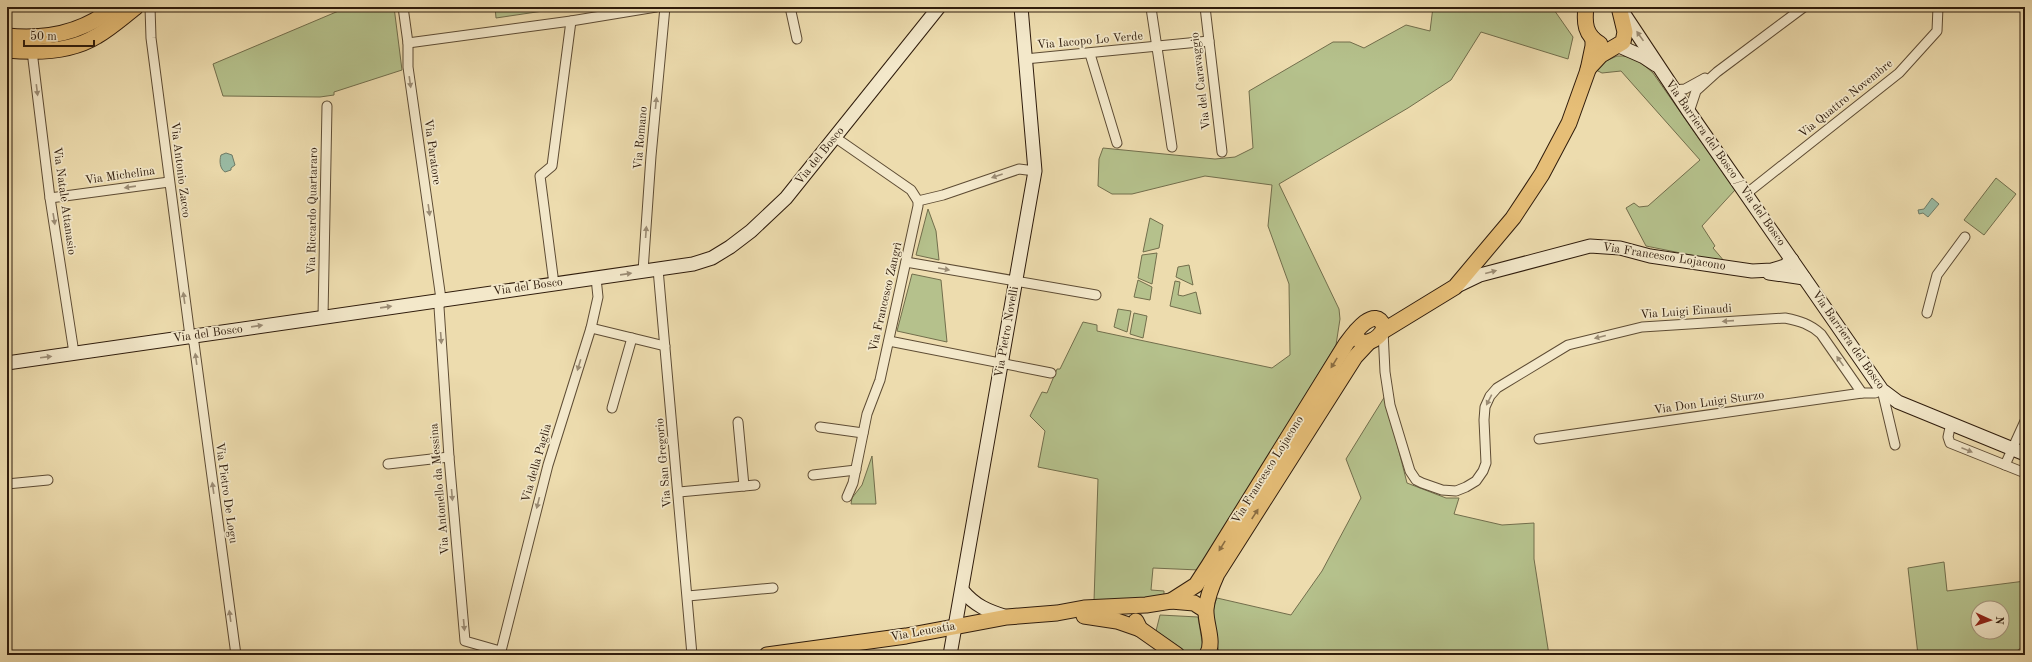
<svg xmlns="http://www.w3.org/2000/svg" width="2032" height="662" font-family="'Old Standard TT',serif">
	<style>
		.green { fill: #b5c18c; stroke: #726e4c; fill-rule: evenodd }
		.water { fill: #9abca5; stroke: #6f7c68 }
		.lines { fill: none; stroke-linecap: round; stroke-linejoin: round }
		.minor-casing { stroke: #5e4c34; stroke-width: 11 }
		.secondary-casing { stroke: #2f1c0c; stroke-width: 15 }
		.primary-casing { stroke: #2f1c0c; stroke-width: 17 }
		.minor { stroke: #f3e8ca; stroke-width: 9 }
		.secondary { stroke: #f3e8ca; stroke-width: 13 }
		.primary { stroke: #e6be77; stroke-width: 15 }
		.oneway { fill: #9b8c74 }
		.oneway2 { fill: #8a6d42 }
		.labels { text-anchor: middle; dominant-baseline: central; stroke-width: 3.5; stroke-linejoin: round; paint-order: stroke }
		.street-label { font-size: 12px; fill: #2f1c0c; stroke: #f3e8ca }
	</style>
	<rect width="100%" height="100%" fill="#eddcae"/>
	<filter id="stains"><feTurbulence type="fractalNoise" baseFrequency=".005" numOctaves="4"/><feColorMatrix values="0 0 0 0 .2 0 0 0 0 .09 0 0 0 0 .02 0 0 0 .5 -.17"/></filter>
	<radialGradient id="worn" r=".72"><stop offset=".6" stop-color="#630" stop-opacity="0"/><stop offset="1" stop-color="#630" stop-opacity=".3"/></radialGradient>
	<!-- green -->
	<g class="green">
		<path d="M348,7H394L402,70L334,92V95L320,97L223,96L213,64Z"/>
		<path d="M495,7H570L496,18Z"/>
		<path d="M1433,7H1552L1573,37L1568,59L1481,32L1451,80L1408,108L1279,184L1339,309L1340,319L1336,345L1199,570L1153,568L1151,590L1164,591V595L1154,598L1094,601L1098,479L1038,467L1045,431L1030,416L1042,392L1047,393L1057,369H1060L1083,322L1097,325V331L1272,368L1290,355L1289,284L1268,226L1272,185L1205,176L1132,194H1112L1098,186L1099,159L1103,148L1215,159L1235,157L1253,148L1249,91L1333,42H1350L1364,48L1406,25L1430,31Z"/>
		<path d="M1617,56C1633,55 1642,63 1653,73L1735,190L1702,226L1715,246L1713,248L1725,262L1646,246L1626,208L1634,203L1639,207L1648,206L1700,160L1621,71L1602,73L1596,70L1604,62Z"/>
		<path d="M1996,178L2016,194L1984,235L1964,220Z"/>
		<path d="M928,209L936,231L939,260L916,255Z"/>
		<path d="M1150,218L1163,225L1159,248L1143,252Z"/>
		<path d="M1157,253L1152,284L1138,278L1142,255Z"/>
		<path d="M1189,265L1193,285L1176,277L1178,267Z"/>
		<path d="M912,274L941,280L947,342L897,331Z"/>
		<path d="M1138,280L1152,287L1150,300L1134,297Z"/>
		<path d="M1175,281L1180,282L1178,295L1183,296L1196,292L1201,314L1170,306Z"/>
		<path d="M1118,309L1131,311L1127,332L1114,327Z"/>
		<path d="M1134,313L1147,316L1143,338L1130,334Z"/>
		<path d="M1385,396L1407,483L1446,498H1459L1454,514L1502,525L1534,523V559L1549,655H1220C1215,638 1209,614 1217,598L1291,615L1322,571L1361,498L1346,459Z"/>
		<path d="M872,456L876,504H851L852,498L862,485Z"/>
		<path d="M1944,562L1947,591L2025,581V645L2011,655H1918L1908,568ZM1978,608H2002V632H1978Z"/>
		<path d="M1160,615L1198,617L1203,647L1196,654L1188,653L1156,631Z"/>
	</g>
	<!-- water -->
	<g class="water">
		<path d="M226,153L232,155L235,165L231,168V170L225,172C220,169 219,161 221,155Z"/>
		<path d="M1932,198L1939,204L1928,217L1923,213L1919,214L1918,210L1924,209Z"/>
	</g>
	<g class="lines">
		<defs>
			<g id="minor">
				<path d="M150,7L151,38L190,336L194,343L236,655"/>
				<path d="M403,7L408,43V67L441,299L439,307L449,457L465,641L500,651"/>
				<path d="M790,7L797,39"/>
				<path d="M1205,7L1222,152"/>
				<path d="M1151,8L1172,147"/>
				<path d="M408,43L571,21L656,7"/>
				<path d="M32,51L50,198L74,353"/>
				<path d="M1090,54L1117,143"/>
				<path d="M1025,59L1209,41"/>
				<path d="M1674,90L1685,89L1705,78"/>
				<path d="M1689,112L1696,91L1717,72L1804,7"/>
				<path d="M836,138L911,190L918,201V206L880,380L867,414L853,483L847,497"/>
				<path d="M1746,194L1899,73L1937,31L1938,7"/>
				<path d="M50,198L169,182"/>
				<path d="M918,201L943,195L1019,169L1035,171"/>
				<path d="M906,262L1096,295"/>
				<path d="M658,269L692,655"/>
				<path d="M643,271L651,156L665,7"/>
				<path d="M554,284L540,176L552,166L571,21"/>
				<path d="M1927,313L1937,275L1965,237"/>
				<path d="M323,317L327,106"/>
				<path d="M591,328L665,346"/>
				<path d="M1383,331L1385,372L1390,405L1410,471L1416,480L1422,483L1442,490L1456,491L1466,487L1476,481L1483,471L1486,463L1484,420L1485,407L1490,396L1497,388L1568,345L1642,327L1785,318C1800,321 1810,324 1821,334L1862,393"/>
				<path d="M889,341L1051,373"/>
				<path d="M612,408L632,338"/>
				<path d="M738,422L744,486"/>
				<path d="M1951,423L1948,437L1950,443L2005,465L2025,421"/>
				<path d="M820,427L863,433"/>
				<path d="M1539,439L1862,393H1875L1882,390L1895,445"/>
				<path d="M388,464L449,457"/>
				<path d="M2005,465L2025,473"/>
				<path d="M813,475L856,470"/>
				<path d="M7,484L48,480"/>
				<path d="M679,492L755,485"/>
				<path d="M688,596L773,588"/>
				<path d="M500,655L548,465L591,328L598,297L596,278"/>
			</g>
			<g id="secondary">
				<path d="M1620,8L1689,112L1882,390L1898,402L2025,454"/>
				<path d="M1619,46L1644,57L1656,65"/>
				<path d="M1769,273L1804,278"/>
				<path d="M1455,287L1480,275L1590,246L1620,248L1650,256L1752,271L1772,270L1785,266L1792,260"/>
				<path d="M7,363L693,264L712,258L730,247L751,231L786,198L939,7"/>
				<path d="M962,590C975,606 988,611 1007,617"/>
				<path d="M950,655L1035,171L1021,7"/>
			</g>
			<g id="primary">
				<path d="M1586,7C1584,23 1585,35 1600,44"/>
				<path d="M7,36C47,40 83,33 114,7"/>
				<path d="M7,50C36,53 71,52 97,36C111,28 123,17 136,7"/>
				<path d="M1588,69L1601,55L1623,42L1625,32L1619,7"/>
				<path d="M1383,331L1455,287L1513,218L1542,174L1569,123L1588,70L1593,46V39"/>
				<path d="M1171,601L1196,585L1209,565L1346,344C1352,336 1375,303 1384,327C1381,341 1356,351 1356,331"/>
				<path d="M1084,616L1117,621L1140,629"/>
				<path d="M1136,621L1140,629L1177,655"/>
				<path d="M767,655L906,636L1007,617L1057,613L1084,608L1146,605L1171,601L1194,603L1205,610"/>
				<path d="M1207,655C1215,641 1205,624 1206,609C1207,597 1212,585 1217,574L1355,357L1369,342"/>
			</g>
		</defs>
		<!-- minor casing -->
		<use href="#minor" class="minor-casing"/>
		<!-- secondary casing -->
		<use href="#secondary" class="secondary-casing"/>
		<!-- primary casing -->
		<use href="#primary" class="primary-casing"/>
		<!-- minor -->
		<use href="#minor" class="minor"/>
		<!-- secondary -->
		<use href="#secondary" class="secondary"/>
		<!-- primary -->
		<use href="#primary" class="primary"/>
	</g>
	<!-- one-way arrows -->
	<defs><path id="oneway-solid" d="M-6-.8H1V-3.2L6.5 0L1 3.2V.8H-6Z"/></defs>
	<g class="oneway">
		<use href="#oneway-solid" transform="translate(1640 36) rotate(-125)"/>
		<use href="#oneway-solid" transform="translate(410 82) rotate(82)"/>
		<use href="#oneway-solid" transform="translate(37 90) rotate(83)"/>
		<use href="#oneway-solid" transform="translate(656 103) rotate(-84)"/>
		<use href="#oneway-solid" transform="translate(997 176) rotate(161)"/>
		<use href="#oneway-solid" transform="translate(130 187) rotate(172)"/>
		<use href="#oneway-solid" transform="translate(429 210) rotate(82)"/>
		<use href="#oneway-solid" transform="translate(54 219) rotate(81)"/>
		<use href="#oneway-solid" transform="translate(646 232) rotate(-86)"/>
		<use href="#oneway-solid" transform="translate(944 269) rotate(10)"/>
		<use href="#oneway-solid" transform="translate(1491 272) rotate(-15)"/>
		<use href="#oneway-solid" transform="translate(626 274) rotate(-8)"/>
		<use href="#oneway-solid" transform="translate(184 298) rotate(-98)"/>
		<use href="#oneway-solid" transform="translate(386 307) rotate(-8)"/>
		<use href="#oneway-solid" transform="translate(1728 321) rotate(176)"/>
		<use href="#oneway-solid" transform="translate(257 326) rotate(-8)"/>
		<use href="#oneway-solid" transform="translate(1600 337) rotate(166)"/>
		<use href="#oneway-solid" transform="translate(441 338) rotate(86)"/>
		<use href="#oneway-solid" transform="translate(46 357) rotate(-7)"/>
		<use href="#oneway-solid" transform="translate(196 359) rotate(-98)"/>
		<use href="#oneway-solid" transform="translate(1840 361) rotate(-125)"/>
		<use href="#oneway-solid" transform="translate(579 365) rotate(107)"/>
		<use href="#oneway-solid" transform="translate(1489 400) rotate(117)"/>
		<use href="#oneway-solid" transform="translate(1967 450) rotate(22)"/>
		<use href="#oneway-solid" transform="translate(213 488) rotate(-98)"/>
		<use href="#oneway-solid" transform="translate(452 495) rotate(85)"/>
		<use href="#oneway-solid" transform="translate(538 503) rotate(104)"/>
		<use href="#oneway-solid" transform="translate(230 616) rotate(-98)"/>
		<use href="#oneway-solid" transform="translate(464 625) rotate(85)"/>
	</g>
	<g class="oneway2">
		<use href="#oneway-solid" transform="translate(1334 363) rotate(122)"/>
		<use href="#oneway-solid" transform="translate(1255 514) rotate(-57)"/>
		<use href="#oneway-solid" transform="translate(1222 546) rotate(122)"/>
	</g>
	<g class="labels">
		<!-- street labels -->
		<g class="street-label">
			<text transform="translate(1090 41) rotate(-5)">Via Iacopo Lo Verde</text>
			<text transform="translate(1201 81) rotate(-97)">Via del Caravaggio</text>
			<text transform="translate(1846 99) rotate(-39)">Via Quattro Novembre</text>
			<text transform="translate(641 138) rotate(-85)">Via Romano</text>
			<text transform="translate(432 152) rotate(82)">Via Paratore</text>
			<text transform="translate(820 156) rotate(-51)">Via del Bosco</text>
			<text transform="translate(1725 163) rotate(55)">Via Barriera del Bosco / Via del Bosco</text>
			<text transform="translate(180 170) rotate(83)">Via Antonio Zacco</text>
			<text transform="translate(120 176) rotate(-8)">Via Michelina</text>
			<text transform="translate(64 201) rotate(82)">Via Natale Attanasio</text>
			<text transform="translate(313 211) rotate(-89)">Via Riccardo Quartararo</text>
			<text transform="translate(1664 257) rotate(9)">Via Francesco Lojacono</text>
			<text transform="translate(528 287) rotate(-8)">Via del Bosco</text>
			<text transform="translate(886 297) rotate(-77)">Via Francesco Zangrì</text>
			<text transform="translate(1686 312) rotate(-4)">Via Luigi Einaudi</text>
			<text transform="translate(1007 332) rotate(-80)">Via Pietro Novelli</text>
			<text transform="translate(208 334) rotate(-8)">Via del Bosco</text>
			<text transform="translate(1848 340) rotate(55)">Via Barriera del Bosco</text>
			<text transform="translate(1709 403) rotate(-8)">Via Don Luigi Sturzo</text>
			<text transform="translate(537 463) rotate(-74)">Via della Paglia</text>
			<text transform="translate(664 463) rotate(-95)">Via San Gregorio</text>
			<text transform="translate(1268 470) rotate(-58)">Via Francesco Lojacono</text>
			<text transform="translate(440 489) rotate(-95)">Via Antonello da Messina</text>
			<text transform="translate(226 493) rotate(82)">Via Pietro De Logu</text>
			<text transform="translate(923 632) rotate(-10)">Via Leucatia</text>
		</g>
	</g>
	<!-- margin -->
	<rect width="2032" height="662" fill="none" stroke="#eddcae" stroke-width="24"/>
	<rect x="8" y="8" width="2016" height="646" fill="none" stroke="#2f1c0c" stroke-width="2"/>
	<rect x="12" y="12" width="2008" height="638" fill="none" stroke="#2f1c0c"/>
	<!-- north arrow -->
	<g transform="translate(1990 620) rotate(93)"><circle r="19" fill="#f3e8ca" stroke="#a5967e"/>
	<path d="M0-3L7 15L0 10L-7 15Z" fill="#8f2418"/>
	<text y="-6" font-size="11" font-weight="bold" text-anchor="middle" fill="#2f1c0c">N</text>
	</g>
	<!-- scale -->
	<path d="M24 40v6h70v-6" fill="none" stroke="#2f1c0c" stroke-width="2"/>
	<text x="30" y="40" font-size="12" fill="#2f1c0c" stroke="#f3e8ca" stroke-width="3" paint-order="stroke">50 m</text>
	<rect width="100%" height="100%" filter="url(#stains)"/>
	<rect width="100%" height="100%" fill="url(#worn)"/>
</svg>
